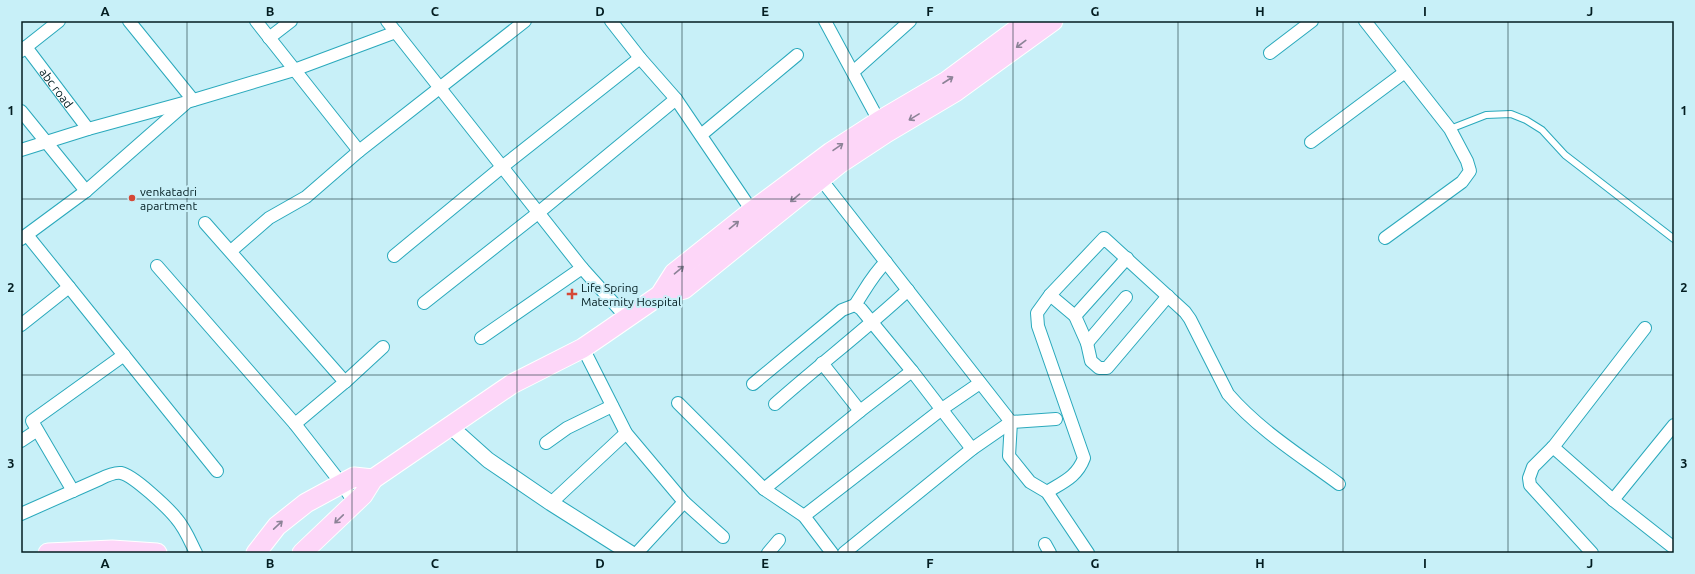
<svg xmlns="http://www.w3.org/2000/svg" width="1695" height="574" font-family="Ubuntu,sans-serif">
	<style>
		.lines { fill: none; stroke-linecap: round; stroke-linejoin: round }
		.service-casing { stroke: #2aa9bc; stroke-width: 8 }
		.minor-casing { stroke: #2aa9bc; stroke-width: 14 }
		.tertiary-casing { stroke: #2aa9bc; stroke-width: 17 }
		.primary-casing { stroke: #fff; stroke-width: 21 }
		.service { stroke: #fff; stroke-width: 6 }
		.minor { stroke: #fff; stroke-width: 12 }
		.tertiary { stroke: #fff; stroke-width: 15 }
		.primary { stroke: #fdd6f8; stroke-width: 19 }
		.oneway { stroke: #8c8397 }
		.grid { fill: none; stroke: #031d21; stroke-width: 1; stroke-opacity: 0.55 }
		.poi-dot { fill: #d54836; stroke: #c8f0f8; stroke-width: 1.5 }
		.labels { text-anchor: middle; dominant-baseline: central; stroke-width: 4; stroke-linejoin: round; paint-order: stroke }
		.street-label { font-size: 12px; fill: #031d21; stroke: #c8f0f8 }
		.poi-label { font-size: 12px; fill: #031d21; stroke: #c8f0f8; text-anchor: start }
		.neatline { fill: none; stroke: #031d21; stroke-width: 1.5 }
		.grid-label { font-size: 13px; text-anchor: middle; font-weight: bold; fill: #031d21 }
	</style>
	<rect width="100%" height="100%" fill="#c8f0f8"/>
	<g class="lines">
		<defs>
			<path id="service" d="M1450,129L1486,115L1511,114L1526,120L1542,130L1565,155L1674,239"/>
			<g id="minor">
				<path d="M129,21L193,100"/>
				<path d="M256,21L359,151"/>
				<path d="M387,21L582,268L627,318"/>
				<path d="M611,21L640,58L676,99L752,211"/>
				<path d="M825,21L879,121"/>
				<path d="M1365,21L1450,129L1467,161L1470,171L1462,182L1385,238"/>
				<path d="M269,38L291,21"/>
				<path id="s1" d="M26,47L88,129"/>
				<path d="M21,51L59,21"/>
				<path d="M1270,53L1312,21"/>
				<path d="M853,72L910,21"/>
				<path d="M21,111L86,191"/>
				<path d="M701,135L797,55"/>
				<path d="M1311,142L1405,72"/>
				<path d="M21,150L88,129L187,102L294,70L396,32"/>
				<path d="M820,178L1011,422L1009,456L1030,482L1047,492L1088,553"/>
				<path d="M205,223L345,382"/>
				<path d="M27,235L69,287"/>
				<path d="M21,239L86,191L185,104"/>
				<path d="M231,251L269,218L306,197L359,151L525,21"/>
				<path d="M394,256L502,167L640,58"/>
				<path d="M157,266L295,424L341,483L355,503"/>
				<path d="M1050,295L1075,316L1087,343L1091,361L1099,368H1107L1168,296"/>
				<path d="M424,303L538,213L676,99"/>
				<path d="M855,305C865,290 873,274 886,262"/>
				<path d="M1075,316L1127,258"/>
				<path d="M21,325L69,287L217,471"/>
				<path d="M481,338L582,268"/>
				<path d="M1087,343L1126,297"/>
				<path d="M583,348L626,433L684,502L723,537"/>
				<path d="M822,363L860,411"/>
				<path d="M753,384L842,310L855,305L861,309L912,371L972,449"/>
				<path d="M678,403L764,489L804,516L832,553"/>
				<path d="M775,404C819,365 865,330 908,290"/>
				<path d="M295,424L345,382L383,347"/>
				<path d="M21,441L36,431"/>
				<path d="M546,443L567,428L612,406"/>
				<path d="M1553,447L1613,500L1674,548"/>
				<path d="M764,489L860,411L912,371"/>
				<path d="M73,491L32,421L124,355"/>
				<path d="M1047,492C1063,482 1077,477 1084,458L1038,326L1037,313L1050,295L1104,238L1185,312L1190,319L1228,394C1259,430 1301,456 1339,484"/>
				<path d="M1613,500L1674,425"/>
				<path d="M551,503L626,433"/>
				<path d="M21,514L100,479C106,476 114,472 121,473C133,475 168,508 176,518C185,528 190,541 196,553"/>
				<path d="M804,516L942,409L980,383"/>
				<path d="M1045,544L1050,553"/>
				<path d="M637,553L684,502"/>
				<path d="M768,553L779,540"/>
				<path d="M844,553L972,449L1011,422L1056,419"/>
				<path d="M1592,553L1530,485L1529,478L1533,467L1554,446L1645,328"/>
			</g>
			<path id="tertiary" d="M450,426L488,460L551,503L630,553"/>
			<g id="primary">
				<path d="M660,295L684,289L839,164L886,133L955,92L1053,21"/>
				<path d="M48,553L112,550L157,553"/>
				<path d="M256,553L277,526L306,503L354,477L373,479L512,384L583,348L605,333L660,295L674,273L752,211L831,152L879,121L947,81L1028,21"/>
				<path d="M302,553L363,495L373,479"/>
			</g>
		</defs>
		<!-- service casing -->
		<use href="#service" class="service-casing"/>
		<!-- minor casing -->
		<use href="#minor" class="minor-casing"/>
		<!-- tertiary casing -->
		<use href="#tertiary" class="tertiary-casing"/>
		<!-- primary casing -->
		<use href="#primary" class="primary-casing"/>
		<!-- service -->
		<use href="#service" class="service"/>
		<!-- minor -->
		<use href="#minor" class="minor"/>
		<!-- tertiary -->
		<use href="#tertiary" class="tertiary"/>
		<!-- primary -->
		<use href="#primary" class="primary"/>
	</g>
	<!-- one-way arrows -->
	<defs><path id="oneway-shaft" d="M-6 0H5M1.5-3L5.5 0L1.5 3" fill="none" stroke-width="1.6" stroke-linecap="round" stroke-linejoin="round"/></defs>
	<g class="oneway">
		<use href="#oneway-shaft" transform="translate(1021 44) rotate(143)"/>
		<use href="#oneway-shaft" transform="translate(948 80) rotate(-33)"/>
		<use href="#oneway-shaft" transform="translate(914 117) rotate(149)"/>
		<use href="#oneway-shaft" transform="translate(838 147) rotate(-35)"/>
		<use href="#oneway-shaft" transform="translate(795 198) rotate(140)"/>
		<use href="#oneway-shaft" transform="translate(734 225) rotate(-39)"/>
		<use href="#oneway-shaft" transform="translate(679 270) rotate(-40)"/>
		<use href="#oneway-shaft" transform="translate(339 519) rotate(136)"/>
		<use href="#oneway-shaft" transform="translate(278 525) rotate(-43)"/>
	</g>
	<!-- grid -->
	<path class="grid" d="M187,21V553M352,21V553M517,21V553M682,21V553M848,21V553M1013,21V553M1178,21V553M1343,21V553M1508,21V553M21,199H1674M21,375H1674"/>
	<!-- markers -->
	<g class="poi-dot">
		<circle cx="132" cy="198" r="4"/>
		<path d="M570 288h4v4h4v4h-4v4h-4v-4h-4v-4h4z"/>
	</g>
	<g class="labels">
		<!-- street labels -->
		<g class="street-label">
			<text stroke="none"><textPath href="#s1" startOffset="51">abc road</textPath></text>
		</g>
		<!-- poi labels -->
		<g class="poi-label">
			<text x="140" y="191">venkatadri<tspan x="140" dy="14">apartment</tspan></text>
			<text x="581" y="287">Life Spring<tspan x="581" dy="14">Maternity Hospital</tspan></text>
		</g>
	</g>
	<!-- border -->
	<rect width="1695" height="574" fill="none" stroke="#c8f0f8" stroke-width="44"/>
	<rect x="22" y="22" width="1651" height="530" class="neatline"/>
	<g class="grid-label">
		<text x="105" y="16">A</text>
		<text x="270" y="16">B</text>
		<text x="435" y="16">C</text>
		<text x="600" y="16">D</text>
		<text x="765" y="16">E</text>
		<text x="930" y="16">F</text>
		<text x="1095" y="16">G</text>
		<text x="1260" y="16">H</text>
		<text x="1425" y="16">I</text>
		<text x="1590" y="16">J</text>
		<text x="11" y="115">1</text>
		<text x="1684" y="115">1</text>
		<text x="11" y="292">2</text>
		<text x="1684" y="292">2</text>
		<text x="11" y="468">3</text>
		<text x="1684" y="468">3</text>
		<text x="105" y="568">A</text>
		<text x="270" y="568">B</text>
		<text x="435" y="568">C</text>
		<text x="600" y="568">D</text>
		<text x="765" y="568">E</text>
		<text x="930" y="568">F</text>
		<text x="1095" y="568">G</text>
		<text x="1260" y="568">H</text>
		<text x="1425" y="568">I</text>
		<text x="1590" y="568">J</text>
	</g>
</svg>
